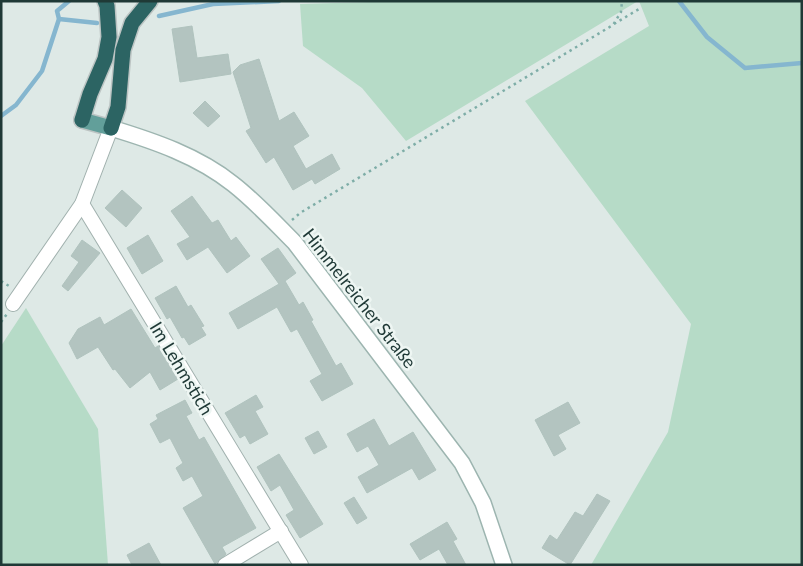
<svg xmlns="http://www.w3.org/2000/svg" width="803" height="566" font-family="Lato,sans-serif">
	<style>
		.green { fill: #b6dbc7 }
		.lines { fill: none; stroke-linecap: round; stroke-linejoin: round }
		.stream { stroke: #85b6cf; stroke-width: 4.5 }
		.building { fill: #b3c4c0; stroke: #b0c3be }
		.street-casing { stroke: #a1b1ae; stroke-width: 16 }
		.secondary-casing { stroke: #9db5b0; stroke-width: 18 }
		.primary-casing { stroke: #bcc4c3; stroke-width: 18 }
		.highway-casing { stroke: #bcc4c3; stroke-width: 18 }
		.path { stroke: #7eada7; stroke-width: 2.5; stroke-dasharray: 2.5 4; stroke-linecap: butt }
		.street { stroke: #fff; stroke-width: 14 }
		.secondary { stroke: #fff; stroke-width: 15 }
		.primary { stroke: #629f9a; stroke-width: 15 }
		.highway { stroke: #2c6463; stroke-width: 15 }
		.labels { text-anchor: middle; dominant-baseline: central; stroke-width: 5; stroke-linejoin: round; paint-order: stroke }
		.street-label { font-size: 18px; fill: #1f3936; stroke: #eef6f3 }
	</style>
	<rect width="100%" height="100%" fill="#dee9e6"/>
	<!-- green -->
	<g class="green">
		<path d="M404,1H638L406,141L362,88L303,46L300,4Z"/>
		<path d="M639,1H802V565H591L668,432L691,324L525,101L649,26Z"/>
		<path d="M26,308L98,429L108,565H1V346Z"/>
	</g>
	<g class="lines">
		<!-- stream -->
		<g class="stream">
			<path d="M679,1L707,37L745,68L802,63"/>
			<path d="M159,16L213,4L279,1"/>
			<path d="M59,19L97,23"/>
			<path d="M1,116L16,105L42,71L59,19L57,11L69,1"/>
		</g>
	</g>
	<!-- building -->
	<g class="building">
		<path d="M192,26L197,58L228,54L231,74L180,82L172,29Z"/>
		<path d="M259,59L279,121L294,112L309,136L293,146L306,169L332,154L340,169L315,184L312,179L293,190L274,157L266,163L246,131L251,128L233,72L240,65Z"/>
		<path d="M205,101L220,116L208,127L193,113Z"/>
		<path d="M122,190L142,208L126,227L105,208Z"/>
		<path d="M192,196L212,223L218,220L231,241L236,237L250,256L227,273L208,247L187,260L177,244L190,237L171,211Z"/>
		<path d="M148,235L163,261L142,274L127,248Z"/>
		<path d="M82,240L100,253L68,291L62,286L79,262L71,256Z"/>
		<path d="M278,248L296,273L285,281L299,305L303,302L313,320L311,321L336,366L341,363L353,384L322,401L310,381L322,374L297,329L291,332L277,307L238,329L229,313L279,284L261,259Z"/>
		<path d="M176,286L188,307L191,305L204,326L201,327L206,335L189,345L184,337L182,338L170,317L167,319L155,298Z"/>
		<path d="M131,309L155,348L158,346L178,379L160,390L150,372L130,388L115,369L113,370L98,347L77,359L69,343L78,329L100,317L104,325Z"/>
		<path d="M256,395L263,407L255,411L268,434L250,444L245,435L240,438L225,413Z"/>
		<path d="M185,400L192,413L186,416L199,440L204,437L256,528L222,547L226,554L215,564L183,508L203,496L192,476L183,481L176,468L183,463L170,438L160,443L150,424L158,419L156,415Z"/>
		<path d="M568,402L580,423L558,435L566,449L554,456L535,420Z"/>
		<path d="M374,419L389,446L413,432L436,470L419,480L412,468L367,493L358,477L379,465L368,446L357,452L347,434Z"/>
		<path d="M318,431L327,447L314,454L305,438Z"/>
		<path d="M279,454L323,524L300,538L286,515L294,510L280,485L271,491L257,467Z"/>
		<path d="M597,494L610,501L570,565L542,548L550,535L557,540L575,512L583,516Z"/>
		<path d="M354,497L367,518L357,524L344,503Z"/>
		<path d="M447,522L457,539L453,541L466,565H448L439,549L420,560L410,544Z"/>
		<path d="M149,543L161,565H132L127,555Z"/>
	</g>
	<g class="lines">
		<defs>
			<g id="street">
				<path d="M82,204L301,565"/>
				<path d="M13,304L82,204L111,128"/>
				<path d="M225,565L281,531"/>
			</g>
			<path id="secondary" d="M111,128C154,141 198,156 233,184C256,202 275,223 295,243L462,463L483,503L504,565"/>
			<path id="primary" d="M82,120L111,128"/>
			<g id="highway">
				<path d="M82,120L90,94L105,59L109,37L107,6L105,1"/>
				<path d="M111,128L118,107L123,50L132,23L150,1"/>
			</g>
		</defs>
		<!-- street casing -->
		<use href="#street" class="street-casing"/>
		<!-- secondary casing -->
		<use href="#secondary" class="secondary-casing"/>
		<!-- primary casing -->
		<use href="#primary" class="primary-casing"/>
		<!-- highway casing -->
		<use href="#highway" class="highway-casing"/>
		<!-- path -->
		<g class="path">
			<path d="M614,24L639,9"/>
			<path d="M292,220L300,213L613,25L621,12L622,1"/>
			<path d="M1,281L9,286"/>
			<path d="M1,322L7,314"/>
		</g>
		<!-- street -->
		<use href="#street" class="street"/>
		<!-- secondary -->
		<use href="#secondary" class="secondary"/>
		<!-- primary -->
		<use href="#primary" class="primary"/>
		<!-- highway -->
		<use href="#highway" class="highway"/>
	</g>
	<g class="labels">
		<!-- street labels -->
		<g class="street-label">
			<text transform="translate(360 298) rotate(52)">Himmelreicher Straße</text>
			<text transform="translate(182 368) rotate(59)">Im Lehmstich</text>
		</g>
	</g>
	<!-- border -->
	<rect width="803" height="566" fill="none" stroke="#1f3936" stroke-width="5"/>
</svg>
